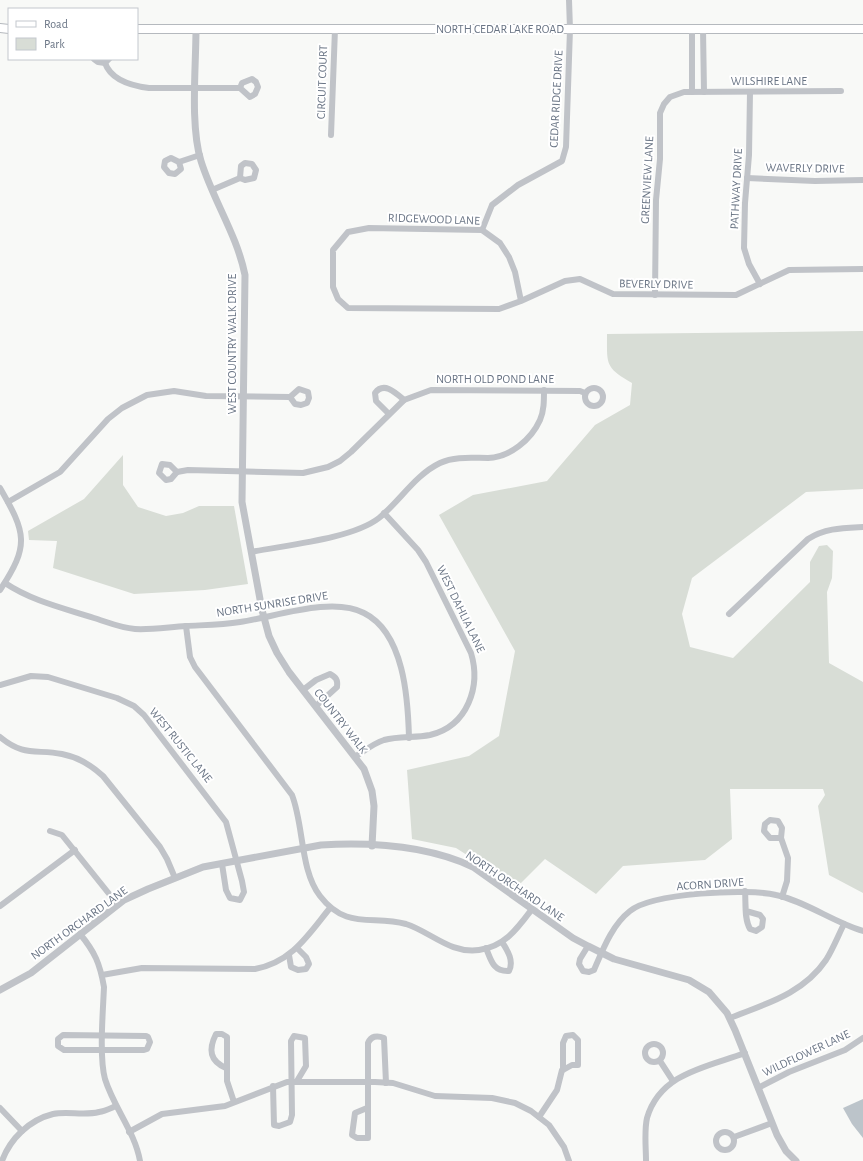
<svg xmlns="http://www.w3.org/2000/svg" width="863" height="1161" font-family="'Alegreya Sans',sans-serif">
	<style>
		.green { fill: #d8ddd6 }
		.water { fill: #bcc4ca }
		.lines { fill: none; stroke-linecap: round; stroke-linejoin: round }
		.secondary-casing { stroke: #b5b9be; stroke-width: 10 }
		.minor { stroke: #c0c3c8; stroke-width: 6 }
		.tertiary { stroke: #c0c3c8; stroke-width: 7 }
		.secondary { stroke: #fff; stroke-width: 8 }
		.labels { text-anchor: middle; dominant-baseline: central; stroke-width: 4; stroke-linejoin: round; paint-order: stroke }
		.street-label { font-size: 12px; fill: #6a7585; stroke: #fff }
	</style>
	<rect width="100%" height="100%" fill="#f8f9f7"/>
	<!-- green -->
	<g class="green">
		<path d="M863,331V489L806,492L692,578L682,614L690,647L733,658L810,582V562L819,546L827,545L833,551L832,578L827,592L829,663L863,682V893L829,875L818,806L825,795L823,789H730L732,839L705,860L623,866L596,894L545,859L517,887L456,848L412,839L407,770L469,756L499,736L515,651L439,515L473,495L547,481L595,425L630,405L632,383C605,367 607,365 607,334Z"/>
		<path d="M123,455V485L138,507L166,516L183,513L199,506H234L248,584L205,590L134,594L53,568L57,541L29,540L28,531L84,499Z"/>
	</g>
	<!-- water -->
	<path class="water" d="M863,1099V1138L852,1124L843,1108Z"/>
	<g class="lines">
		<defs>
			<g id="secondary">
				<path d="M0,28L9,29"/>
				<path d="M137,29H863"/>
			</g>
		</defs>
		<!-- secondary casing -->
		<use href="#secondary" class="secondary-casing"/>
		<!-- minor -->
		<g class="minor">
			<path d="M703,29L704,92"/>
			<path d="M94,59L98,62L105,63L109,59"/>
			<path d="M105,63C111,80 133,86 149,88H240"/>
			<path d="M252,79L256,82L258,87L255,94L250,97L240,88L242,83Z"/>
			<path d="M692,92V29"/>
			<path d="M750,92L749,155L745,203L744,248L749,264L760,284"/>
			<path d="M331,135L335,29"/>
			<path d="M171,158L179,162L181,169L175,174L169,173L164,167L165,161Z"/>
			<path d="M179,162L200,155"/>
			<path d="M245,163L252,164L256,170L254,178L245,180L240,178L241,166Z"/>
			<path d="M747,178L815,181L863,180"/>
			<path d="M212,190L240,178"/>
			<path d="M482,230L492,205L518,185L562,161L566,147L570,29L569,0"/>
			<path d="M655,295L656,200L660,159V113L664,104L670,97L684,92L841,91"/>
			<path d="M521,301L515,272L509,257L500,243L482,230L369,228L348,232L333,250V287L338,299L348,308L499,309L521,301L565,281L580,279L613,294L736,295L789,270L863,269"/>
			<circle cx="594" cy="397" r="9"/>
			<path d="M299,389L308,392L309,398L307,403L301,405L295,404L290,397Z"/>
			<path d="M389,414L376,401L375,393C384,381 396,393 404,400"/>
			<path d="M162,464L170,465L177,472L171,479L166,480L159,473Z"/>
			<path d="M177,472L188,470L303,473L328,467L340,461L351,452L404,400L431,390L580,391L585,393"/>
			<path d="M0,488C26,533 30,545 0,590"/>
			<path d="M8,502L60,472L108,419L122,408L147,395L174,391L206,396L290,397"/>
			<path d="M251,552C286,545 352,539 379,518C400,501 415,475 440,463C455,456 472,458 488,458C510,457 531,440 540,420C544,411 544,401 544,390"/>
			<path d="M5,583C32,601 63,608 94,618C107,622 121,628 135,629C151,630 169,627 186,626C204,625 222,625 240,622C275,617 332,596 364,613C404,633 408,698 409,738"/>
			<path d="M729,614L808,539C825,528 843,528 863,527"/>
			<path d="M186,626L190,657L195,667L292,795C304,826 300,870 320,896C346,930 372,915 406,924C431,932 450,954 479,950C505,946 517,929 532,909"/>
			<path d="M0,685L31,676L48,677L117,698L134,706L144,715L226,822L242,881L244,892L240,900L230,898L226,890L222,864"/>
			<path d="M303,690L316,680L330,674C336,677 338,680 337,687L316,706"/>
			<path d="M0,737C24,757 36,749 62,754C78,757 91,765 103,776L160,847L167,859L175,878"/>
			<path d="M355,757C364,751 374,743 384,740C399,736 415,738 430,735C468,726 481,686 471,653L426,562L418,550L384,513"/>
			<path d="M50,831L62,835L118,905"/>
			<path d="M781,838H770L764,831L765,824L770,820L778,821L782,828L781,838L788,858L787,881L782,897"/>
			<path d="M745,891C746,903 744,919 750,929L756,931L762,927L763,919L760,915L746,911"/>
			<path d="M0,906L75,850"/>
			<path d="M80,934C95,952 100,964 104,987C103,1011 99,1057 105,1079C114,1108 135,1132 140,1161"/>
			<path d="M588,946L580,959L579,964L583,971L589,972L594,970C603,949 612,925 630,911C652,893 748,888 776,895C807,902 833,922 863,931"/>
			<path d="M486,948C491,960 493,972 509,971C514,961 508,951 502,942"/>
			<path d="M289,955L291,967L298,970L306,969L309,964L306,957L297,948"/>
			<path d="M102,975L142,968L255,969C292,962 308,935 330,908"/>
			<path d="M730,1018C765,1004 803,994 826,960C833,949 838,936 844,924"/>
			<path d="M63,1035L146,1036L148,1037L150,1042L147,1049L144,1050H64L58,1046V1039Z"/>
			<circle cx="654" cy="1053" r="9"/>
			<path d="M660,1061L673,1081"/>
			<path d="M226,1068C210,1061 208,1050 216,1034H222L227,1037V1081L234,1102"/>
			<path d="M273,1086L274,1125L279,1126L290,1122L292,1115L291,1041L294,1036L305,1038L306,1066L297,1081"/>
			<path d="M758,1088L789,1072L845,1050L863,1038"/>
			<path d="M0,1108L22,1131"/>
			<path d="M367,1108L355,1113L352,1135L357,1138H368V1043C371,1036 377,1035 384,1038L386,1083"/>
			<path d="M539,1117L557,1090L562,1070H563L572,1065H578V1040L573,1035L566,1036L563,1043V1070"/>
			<circle cx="725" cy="1141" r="9"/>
			<path d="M129,1132L162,1114L225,1106L287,1082H375L393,1083L435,1096L492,1098L515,1103L531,1111L549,1125L564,1147L569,1161"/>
			<path d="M734,1137L772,1123"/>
			<path d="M2,1161C10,1139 29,1120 53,1114C68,1111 84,1116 99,1112C105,1111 111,1108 116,1106"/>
			<path d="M646,1161C646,1147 644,1131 647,1118C660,1073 707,1067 745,1053"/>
		</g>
		<!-- tertiary -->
		<g class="tertiary">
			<path d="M196,29C196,67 190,126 201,161C213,200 237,235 245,275L242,502L262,610L269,636L277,653L289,672L364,769L372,791L374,806L372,846"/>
			<path d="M0,990L31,973L124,900L148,889L203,867L321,845C372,842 426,845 473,867L573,938L588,946L614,959L689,980L709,992L727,1013L735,1030L777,1135L786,1151L796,1161"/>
		</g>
		<!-- secondary -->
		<use href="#secondary" class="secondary"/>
	</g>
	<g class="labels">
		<!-- street labels -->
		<g class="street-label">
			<text x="500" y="29">NORTH CEDAR LAKE ROAD</text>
			<text x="769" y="81">WILSHIRE LANE</text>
			<text transform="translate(322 82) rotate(-88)">CIRCUIT COURT</text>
			<text transform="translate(556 99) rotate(-87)">CEDAR RIDGE DRIVE</text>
			<text transform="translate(805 168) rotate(1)">WAVERLY DRIVE</text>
			<text transform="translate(647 180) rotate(-87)">GREENVIEW LANE</text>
			<text transform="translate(736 189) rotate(-87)">PATHWAY DRIVE</text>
			<text transform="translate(434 219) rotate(2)">RIDGEWOOD LANE</text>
			<text transform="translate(656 284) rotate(1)">BEVERLY DRIVE</text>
			<text transform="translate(232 344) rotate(-90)">WEST COUNTRY WALK DRIVE</text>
			<text x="495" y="379">NORTH OLD POND LANE</text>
			<text transform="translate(272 604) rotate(-9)">NORTH SUNRISE DRIVE</text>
			<text transform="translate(461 609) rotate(64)">WEST DAHLIA LANE</text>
			<text transform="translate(341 721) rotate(52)">COUNTRY WALK</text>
			<text transform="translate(181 745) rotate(51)">WEST RUSTIC LANE</text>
			<text transform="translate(710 884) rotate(-4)">ACORN DRIVE</text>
			<text transform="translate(515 886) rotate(34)">NORTH ORCHARD LANE</text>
			<text transform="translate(79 923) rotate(-36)">NORTH ORCHARD LANE</text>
			<text transform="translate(806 1053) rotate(-25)">WILDFLOWER LANE</text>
		</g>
	</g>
	<!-- legend -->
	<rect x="8" y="8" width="130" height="52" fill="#ffffff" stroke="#c3c8ce"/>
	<rect x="16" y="21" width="20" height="6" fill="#ffffff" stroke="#c3c8ce"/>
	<text x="44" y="28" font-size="12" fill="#6a7585">Road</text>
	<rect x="16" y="38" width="20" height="12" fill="#d8ddd6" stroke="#c3c8ce"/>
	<text x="44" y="48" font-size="12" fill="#6a7585">Park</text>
</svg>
